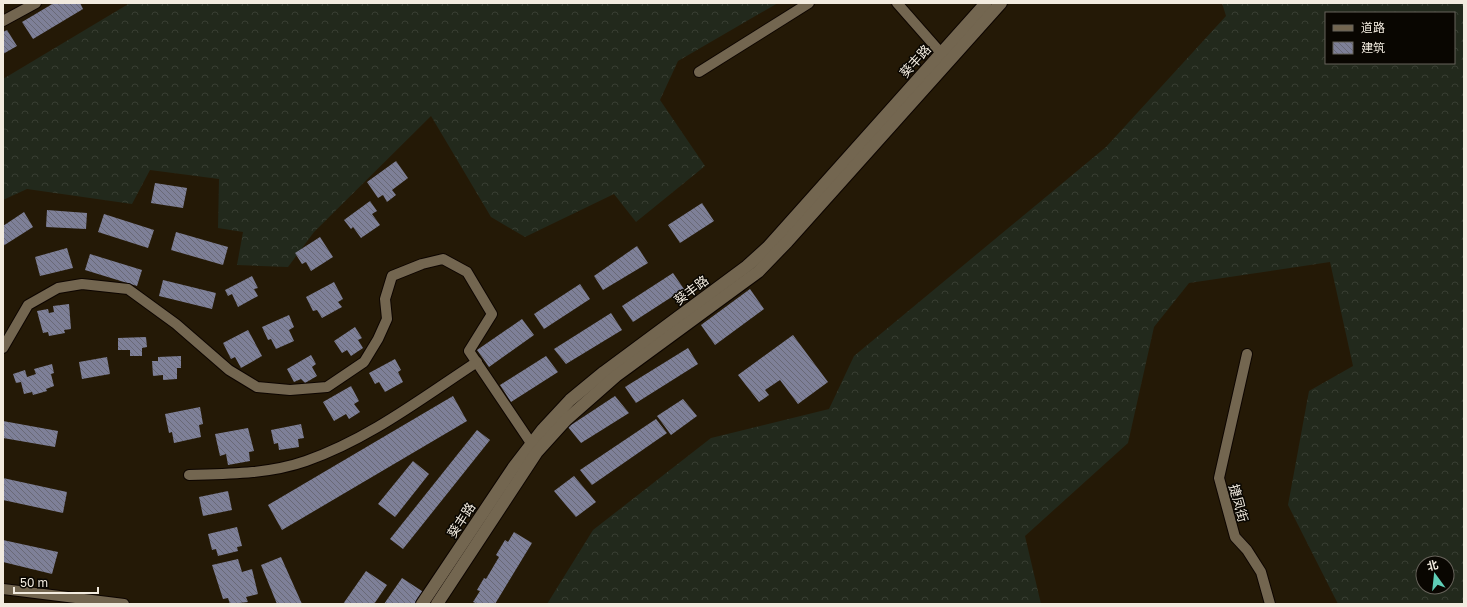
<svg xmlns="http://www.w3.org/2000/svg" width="1467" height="607" font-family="'Golos Text','Noto Sans SC',sans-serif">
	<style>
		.forest { fill: url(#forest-crowns); fill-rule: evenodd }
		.building { fill: url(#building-back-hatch) }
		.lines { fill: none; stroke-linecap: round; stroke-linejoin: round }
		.street-casing { stroke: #0d0500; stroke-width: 12 }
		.secondary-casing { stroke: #0d0500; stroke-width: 14 }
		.street { stroke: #736650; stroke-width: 10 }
		.secondary { stroke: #736650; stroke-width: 12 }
		.labels { text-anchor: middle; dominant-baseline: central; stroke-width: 3; stroke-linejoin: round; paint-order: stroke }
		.street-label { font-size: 13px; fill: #f2ebdf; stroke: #090601 }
	</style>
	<defs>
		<pattern id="forest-crowns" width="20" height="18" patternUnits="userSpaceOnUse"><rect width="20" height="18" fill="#22291c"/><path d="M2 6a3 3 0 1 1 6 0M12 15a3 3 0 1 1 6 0" fill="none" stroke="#383e32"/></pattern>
		<pattern id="building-back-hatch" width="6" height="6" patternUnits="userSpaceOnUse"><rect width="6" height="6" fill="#7e8098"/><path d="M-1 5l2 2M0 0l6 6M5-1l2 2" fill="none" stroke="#696976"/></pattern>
	</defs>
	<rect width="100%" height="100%" fill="#241906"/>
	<!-- forest -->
	<g class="forest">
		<path d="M130,3H778L678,61L660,100L705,166L636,222L614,194L525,237L491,217L431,116L314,232L288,267L237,265L243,232L218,228L219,179L150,170L132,204L27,189L3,200V79Z"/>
		<path d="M1222,3H1464V604H1338L1288,505L1309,391L1353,366L1330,262L1189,283L1154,327L1128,443L1025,536L1041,604H547L593,530L711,438L829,409L854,356L1106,147L1226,16ZM1326,13H1454V63H1326ZM1423,563H1447V587H1423Z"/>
	</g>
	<!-- building -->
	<g class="building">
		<path d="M54,3H80L83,9L33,39L22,22Z"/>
		<path d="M7,30L17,46L3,54V32Z"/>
		<path d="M396,161L408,178L392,190L396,195L387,202L383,195L378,198L367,182Z"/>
		<path d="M155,183L187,188L183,208L151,203Z"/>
		<path d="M370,201L377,211L372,214L380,225L361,238L353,227L351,229L344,220Z"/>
		<path d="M702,203L714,221L680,243L668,225Z"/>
		<path d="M47,210L87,213L86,229L46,227Z"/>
		<path d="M24,212L33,227L3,246V226Z"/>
		<path d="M104,214L154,230L148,248L98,232Z"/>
		<path d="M176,232L228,247L223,265L171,250Z"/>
		<path d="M320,237L333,257L311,271L306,262L302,264L295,253Z"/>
		<path d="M637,246L648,263L603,290L594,276Z"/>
		<path d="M67,248L73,268L40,276L35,257Z"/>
		<path d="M90,254L142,270L137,286L85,270Z"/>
		<path d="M673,273L684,289L633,322L622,306Z"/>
		<path d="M252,276L258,288L254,289L258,296L238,307L232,294L228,296L225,290Z"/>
		<path d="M163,280L216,293L212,309L159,296Z"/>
		<path d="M334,282L343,299L338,302L342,307L322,318L317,310L313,311L306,297Z"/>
		<path d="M580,284L590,299L544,329L534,314Z"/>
		<path d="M750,289L764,309L715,345L701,325Z"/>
		<path d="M69,304L71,329L64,330L65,333L49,336L48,332L43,333L37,311L48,309L49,313L54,312L53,306Z"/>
		<path d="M611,313L622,330L566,364L554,349Z"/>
		<path d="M289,315L294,327L289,330L294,341L276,349L271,339L268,340L262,327Z"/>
		<path d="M522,319L534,335L489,367L477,350Z"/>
		<path d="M355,327L362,338L358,340L363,348L351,356L347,350L342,353L334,341Z"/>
		<path d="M248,330L262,356L241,368L235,357L231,359L223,343Z"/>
		<path d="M793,335L828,382L798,404L780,380L765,390L769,395L759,402L738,375Z"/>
		<path d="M146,337L147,347L142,348V356H130V350H118V338Z"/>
		<path d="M688,348L698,364L636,403L625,387Z"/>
		<path d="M311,355L316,364L312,367L317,376L305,383L301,379L294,382L287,369Z"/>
		<path d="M181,356V368H177V379L163,380V375L153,376L152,361H158V357Z"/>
		<path d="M546,356L558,372L511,402L500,385Z"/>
		<path d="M107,357L110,374L82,379L79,362Z"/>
		<path d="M395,359L401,370L398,372L403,382L385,392L379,382L375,384L369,373Z"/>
		<path d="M52,364L54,373L51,374L54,386L46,389L47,391L33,395L32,392L24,394L21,382L16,383L13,374L25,370L27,377L36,374L34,369Z"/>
		<path d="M351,386L359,401L354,404L360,412L349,419L346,414L334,421L323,402Z"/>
		<path d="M453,396L467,421L282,530L268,505Z"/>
		<path d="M615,396L629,413L581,443L568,427Z"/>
		<path d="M683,399L697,416L671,435L657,416Z"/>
		<path d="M200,407L203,424L199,425L201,437L174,443L172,432L169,433L165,414Z"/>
		<path d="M656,419L667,433L592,485L580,470Z"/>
		<path d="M3,421L58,431L55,447L3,438Z"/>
		<path d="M301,424L304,438L298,439L299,447L279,450L278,443L274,444L271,430Z"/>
		<path d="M248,428L254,451L249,452L250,461L228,465L226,454L220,456L215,434Z"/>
		<path d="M477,430L490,440L403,549L390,539Z"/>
		<path d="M413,461L429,474L395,517L378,504Z"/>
		<path d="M574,476L596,502L576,517L554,491Z"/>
		<path d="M3,478L67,492L63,513L3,500Z"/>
		<path d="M228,491L232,510L203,516L199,497Z"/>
		<path d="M237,527L242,546L237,547L238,551L218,556L216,549L212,550L208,534Z"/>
		<path d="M514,532L532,543L495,604H478L473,602L480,591L477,590L484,578L486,579L499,557L496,555L505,540L508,542Z"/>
		<path d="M3,540L58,552L52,574L3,562Z"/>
		<path d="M281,557L302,604H277L261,565Z"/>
		<path d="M238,559L242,572L252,569L258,594L246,597L248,602L230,604L228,598L223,599L212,565Z"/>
		<path d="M366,571L387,585L374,604H343Z"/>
		<path d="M402,578L425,593L417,604H384Z"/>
	</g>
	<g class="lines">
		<defs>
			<g id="street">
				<path d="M897,3L941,53"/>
				<path d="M3,21L36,3"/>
				<path d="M699,72L809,3"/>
				<path d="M3,348L28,305L58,288L82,284L128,289L176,324L229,370L257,387L290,390L327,387L364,362L378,339L387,319L385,299L392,276L422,264L443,259L467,272L492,314L469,351L535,449"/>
				<path d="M1247,354L1219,478L1235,537L1247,550L1261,572L1270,604"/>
				<path d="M189,475C228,474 269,474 306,461C369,439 422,398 477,362"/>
				<path d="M3,589L124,604"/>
			</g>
			<g id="secondary">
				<path d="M422,604L513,468L543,429L570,400L604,372L747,266L768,247L986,3"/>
				<path d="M437,604L537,452L566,420L616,376L758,272L787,242L1001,3"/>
			</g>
		</defs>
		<!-- street casing -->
		<use href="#street" class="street-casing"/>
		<!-- secondary casing -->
		<use href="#secondary" class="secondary-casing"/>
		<!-- street -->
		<use href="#street" class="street"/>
		<!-- secondary -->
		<use href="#secondary" class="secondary"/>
	</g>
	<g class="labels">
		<!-- street labels -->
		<g class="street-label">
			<text transform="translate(915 61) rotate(-48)">葵丰路</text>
			<text transform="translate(691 290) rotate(-37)">葵丰路</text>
			<text transform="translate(1239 503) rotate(75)">捷凤街</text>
			<text transform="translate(461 520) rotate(-57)">葵丰路</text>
		</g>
	</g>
	<!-- border -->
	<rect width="1467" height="607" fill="none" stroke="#f2ebdf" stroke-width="8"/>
	<!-- legend -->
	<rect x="1325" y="12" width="130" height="52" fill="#090601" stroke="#66625a"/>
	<rect x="1333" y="25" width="20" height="6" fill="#736650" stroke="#66625a"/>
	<text x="1361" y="32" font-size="12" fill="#f2ebdf">道路</text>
	<rect x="1333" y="42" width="20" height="12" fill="url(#building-back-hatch)" stroke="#66625a"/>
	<text x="1361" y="52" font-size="12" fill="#f2ebdf">建筑</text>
	<!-- north arrow -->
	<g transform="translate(1435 575) rotate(345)"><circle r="19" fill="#090601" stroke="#66625a"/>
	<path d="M0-3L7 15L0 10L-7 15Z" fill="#5eceb7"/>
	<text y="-6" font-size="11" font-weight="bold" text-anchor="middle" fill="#f2ebdf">北</text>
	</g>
	<!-- scale -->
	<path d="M14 587v6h84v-6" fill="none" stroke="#f2ebdf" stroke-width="2"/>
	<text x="20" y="587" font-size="12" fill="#f2ebdf" stroke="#090601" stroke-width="3" paint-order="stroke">50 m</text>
</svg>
